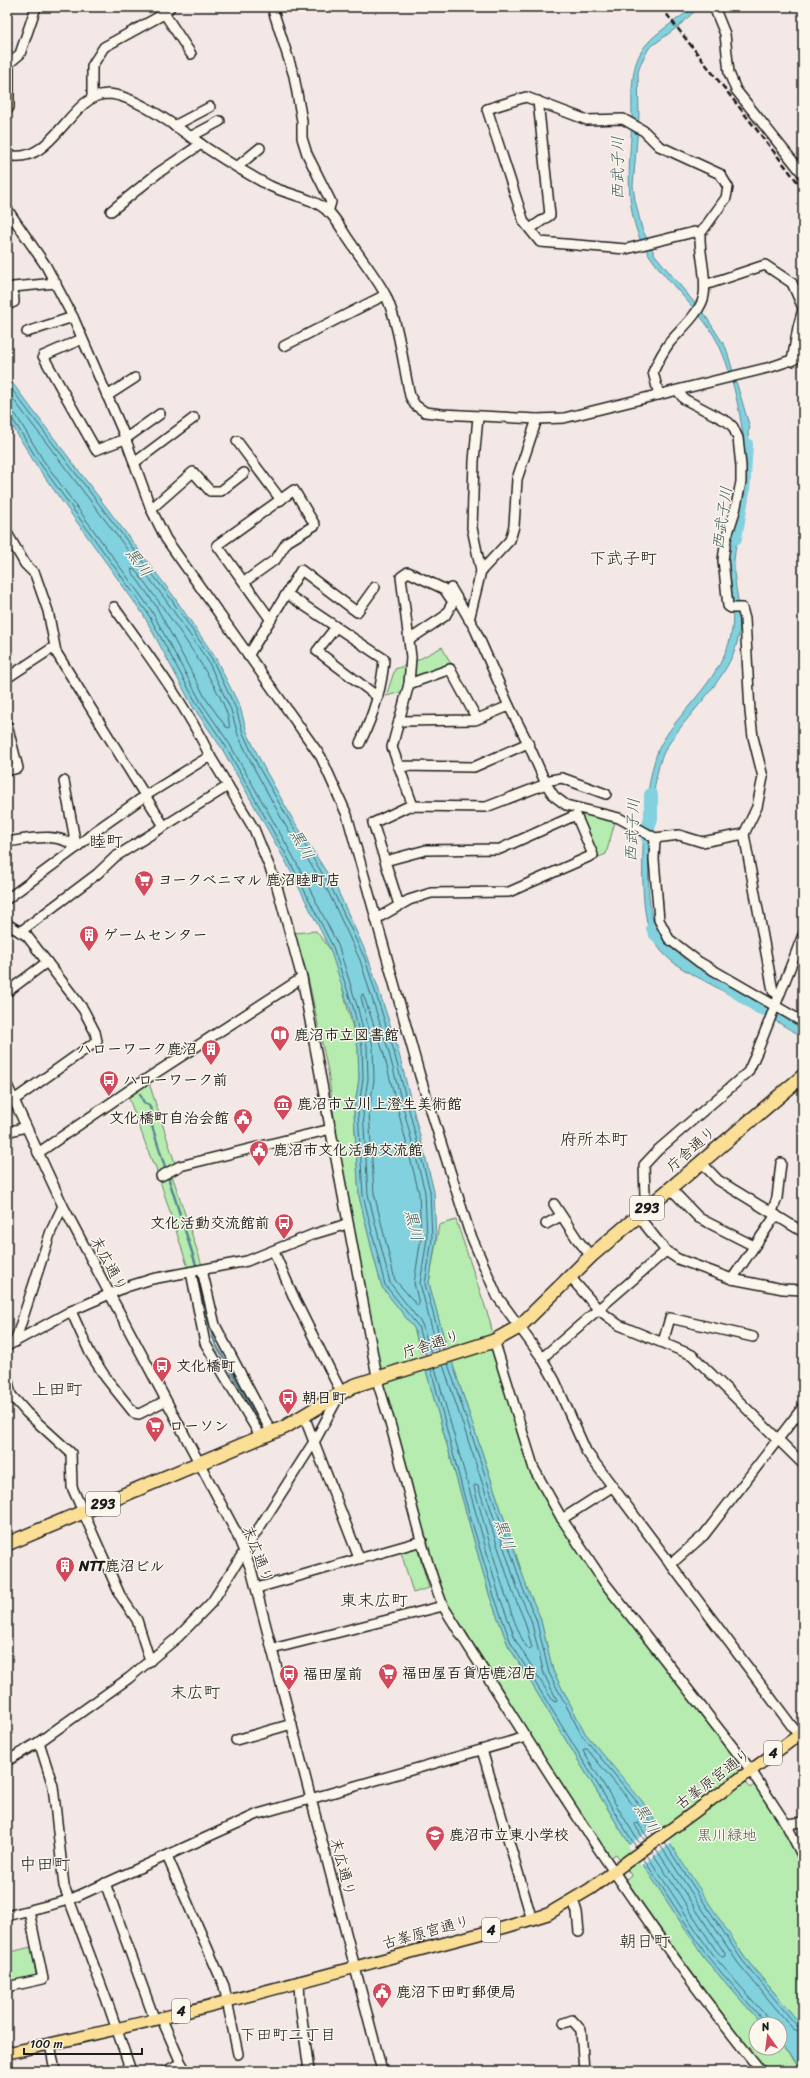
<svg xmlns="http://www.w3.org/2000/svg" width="810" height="2078" font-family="Sriracha,'Klee One',sans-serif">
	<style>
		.green { fill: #b6ecaf; stroke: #698466 }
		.water { fill: #82d1de; stroke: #598990 }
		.pier { fill: #f4e8e7 }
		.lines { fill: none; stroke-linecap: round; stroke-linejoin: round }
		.shore { stroke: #45646a; stroke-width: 1 }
		.stream { stroke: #598990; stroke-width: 2.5 }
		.river { stroke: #82d1de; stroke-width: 14 }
		.minor-casing { stroke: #1c1c1c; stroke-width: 12 }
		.major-casing { stroke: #1c1c1c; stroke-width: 14 }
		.highway-casing { stroke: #1c1c1c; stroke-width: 16 }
		.minor { stroke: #fbf7ec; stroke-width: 9 }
		.major { stroke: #fbdf96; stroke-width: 11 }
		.highway { stroke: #fbdf96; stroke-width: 13 }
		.rail { stroke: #1c1c1c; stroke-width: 2.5; stroke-dasharray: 6 3; stroke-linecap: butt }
		.labels { text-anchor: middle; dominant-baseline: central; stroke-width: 3; stroke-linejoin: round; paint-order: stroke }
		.shield { fill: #fbf7ec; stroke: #5f5e5a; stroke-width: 1 }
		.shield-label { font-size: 14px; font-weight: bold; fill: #1c1c1c }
		.poi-label { font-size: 15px; font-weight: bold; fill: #1c1c1c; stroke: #fbf7ec; text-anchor: start }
		.street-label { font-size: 15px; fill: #1c1c1c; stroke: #fbf7ec }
		.park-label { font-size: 15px; fill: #4a5a48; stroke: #fbf7ec }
		.water-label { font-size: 16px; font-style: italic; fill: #405b60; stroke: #fbf7ec }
		.neighbourhood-label { font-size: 16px; fill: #1c1c1c; stroke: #fbf7ec }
		.quarter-label { font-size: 17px; fill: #1c1c1c; stroke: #fbf7ec }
	</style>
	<rect width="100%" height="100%" fill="#f4e8e7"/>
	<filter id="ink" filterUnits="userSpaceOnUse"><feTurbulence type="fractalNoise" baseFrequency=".025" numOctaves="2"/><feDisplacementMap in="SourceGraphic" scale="8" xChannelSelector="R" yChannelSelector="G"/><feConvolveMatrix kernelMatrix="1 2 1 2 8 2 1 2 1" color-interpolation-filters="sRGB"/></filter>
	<g filter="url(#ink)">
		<!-- green -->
		<g class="green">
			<path d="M442,647L451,664L420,678L413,675L414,662Z"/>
			<path d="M407,665L402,692L386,696L395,669Z"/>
			<path d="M580,812L615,822L606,854L599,857Z"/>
			<path d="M316,931L330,949L339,975L358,1048L359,1079L354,1111L356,1149L359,1196L374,1258L382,1287L414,1328L490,1597L508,1645L620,1829L704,1958L762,2024H756V2048H780V2044L803,2071H767L720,2012L625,1880L631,1875L616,1854L609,1858L588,1827L448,1607L435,1577L383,1391L339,1155L328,1071L307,973L294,933Z"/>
			<path d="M149,1083L175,1163L170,1169L202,1265L188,1268L155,1165L153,1164L128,1096Z"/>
			<path d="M456,1220L490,1321L501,1376L557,1516L740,1762L736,1766L750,1788L755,1784L770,1806L803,1862V2027L745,1958L607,1760L585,1733L553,1671L540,1617L527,1588L443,1335L429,1283L439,1225Z"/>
			<path d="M417,1548L429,1588L413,1593L401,1552Z"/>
			<path d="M31,1947L36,1975L34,1977L7,1984V1953Z"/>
		</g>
		<!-- water -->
		<g class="water">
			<path d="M693,7H699L679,26L649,48L641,63L638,72L639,115L633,186L635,200L642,229L655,255L707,318L726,348L750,428L748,432C750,457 752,481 747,505C746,511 743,516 741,522C738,534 735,548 734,561C733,587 744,613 738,639C728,682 685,714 664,752C650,777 644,889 652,917C655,931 664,946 675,956L802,1031L803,1037C774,1020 744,1003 714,986C698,977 677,968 664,954C656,946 650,933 647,922C638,884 643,778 661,744C680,711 711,688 726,651C741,616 726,589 729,556C731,523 749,497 746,462C743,424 733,367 713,334C693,302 656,273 640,239C624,202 630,159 632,120C632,105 631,87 634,72C635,64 640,51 646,45C656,32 679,19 693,7Z"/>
			<path d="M7,376L172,594L215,657L240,707L247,732L263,766L292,818L336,887L368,957L397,1046L434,1191L436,1239L429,1283L443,1335L527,1588L540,1617L553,1671L585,1733L642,1801L745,1958L803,2027V2069L780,2044V2024H762L704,1958L620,1829L508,1645L490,1597L414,1328L382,1287L374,1258L359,1196L356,1149L354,1111L359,1079L358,1048L350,1011L330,949L286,862L221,747L193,707L143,614L36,465L7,417Z"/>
		</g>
		<!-- pier -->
		<g class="pier">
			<path d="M448,1346L454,1362L425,1371L420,1355Z"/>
			<path d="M659,1823L672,1843L641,1866L628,1846Z"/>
		</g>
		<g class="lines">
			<!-- shore -->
			<g class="shore">
				<path d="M7,383L169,596L212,659L236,709L243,733L259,768L289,820L332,889L365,959L393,1048L430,1191L432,1239L425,1284L443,1349"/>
				<path d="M7,391L165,599L208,661L231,710L238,735L255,770L284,823L328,891L360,960L388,1049L425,1192L427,1239L420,1284L438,1351"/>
				<path d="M7,411L16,415L43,460L151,610L201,702L229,743L294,858L338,945L358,1009L367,1046L368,1079L363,1111L368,1194L390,1283L422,1324L431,1353"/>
				<path d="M7,416L12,418L39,462L147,612L197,704L225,745L289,860L333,947L354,1010L362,1047L363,1079L358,1111L363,1195L385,1285L418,1326L426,1355"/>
				<path d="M132,569L135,570C153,593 235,703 229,728L226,727L206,699L156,606L132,572Z"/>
				<path d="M363,994L383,1051L419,1193L421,1238L414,1283L419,1304L418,1306L395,1280L374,1193L369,1112L374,1080L373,1047L361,997Z"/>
				<path d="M448,1364L523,1589L536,1619L549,1673L581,1734L638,1803L657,1831"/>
				<path d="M435,1368L499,1595L516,1641L553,1701L556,1702L557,1700L544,1674L531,1620L518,1590L443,1365"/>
				<path d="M431,1369L465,1499L494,1596L511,1643L636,1847"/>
				<path d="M475,1485L478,1486L513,1593L525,1622L532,1648L530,1650C516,1644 483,1518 476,1495L474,1487Z"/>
				<path d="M645,1841L635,1825L636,1823H638L648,1838"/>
				<path d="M664,1842L742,1960L798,2027L803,2029"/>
				<path d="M640,1844L583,1751L584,1749H587L634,1806L653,1834"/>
				<path d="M660,1845L738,1963L794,2030L803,2034"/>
				<path d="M652,1852L715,1949L722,1957H725L726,1955L656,1849"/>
				<path d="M647,1855L711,1953L767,2017L769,2024"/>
				<path d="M643,1858L707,1956L763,2020L764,2024"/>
			</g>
			<!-- stream -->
			<g class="stream">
				<path d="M140,1094L144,1103L149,1105L152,1113L149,1116L151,1123L197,1268"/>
				<path d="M198,1273L209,1325L216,1345L263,1427"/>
			</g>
			<!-- river -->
			<g class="river">
				<path d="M735,538L743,491L746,444"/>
				<path d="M648,838V828L651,818V795"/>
				<path d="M653,928L655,933L669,946L759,1007L780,1014L803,1029"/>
			</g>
			<defs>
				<g id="minor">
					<path d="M160,7L191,54"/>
					<path d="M272,7L294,76L302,121V138L307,154L331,202L328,212"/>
					<path d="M714,7L725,34L729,73L736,90L803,174"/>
					<path d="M7,65L20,54L36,7"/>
					<path d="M526,97L587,120L623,119L644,131L659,146L720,174L728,187L726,198L700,234L694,232L626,249L540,242L524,222L487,109Z"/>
					<path d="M92,98V66L104,47L164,14L170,7"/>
					<path d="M174,126L210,107"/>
					<path d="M190,137L220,121"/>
					<path d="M7,155C54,167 69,94 108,94C137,95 183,132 208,149C228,162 249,175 270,186C289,195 311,197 328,211C337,219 344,234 351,243C362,260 377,278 386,296C399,325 403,364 410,396L415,405L425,412L442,414L537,419L564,418L771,367L803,356"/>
					<path d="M238,166L260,148"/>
					<path d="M7,209L46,266L73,317L123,432L151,509L166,539L321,757L347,815L420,1076L469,1231L497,1296L542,1358L555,1381L586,1451L803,1741"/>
					<path d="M111,211L158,173L201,144"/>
					<path d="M530,229L550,215L538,101"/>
					<path d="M705,285L765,265L792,283L803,308"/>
					<path d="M7,305L14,302L13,287L56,283"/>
					<path d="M27,332L73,317"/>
					<path d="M82,339L43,356L96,450L125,439L160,414"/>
					<path d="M284,346L385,295"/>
					<path d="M792,361L798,327L803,309"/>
					<path d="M678,391L684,399L728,422L733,427L738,438L741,466V482L735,511L726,539L723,560L728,606L731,608H742L745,619L750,712L753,737L763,777L757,807L744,834L773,991L779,995"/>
					<path d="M659,395L653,372C658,361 663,351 670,342C680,330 702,311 704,295C707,275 699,254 700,234"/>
					<path d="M107,396L135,378"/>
					<path d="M237,441L281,500"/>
					<path d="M134,463L194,418"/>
					<path d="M151,509L193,472L210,491H221L244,473"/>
					<path d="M7,533L25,564L35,574L48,611L56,652L164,826"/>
					<path d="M481,571L510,540L514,526L517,479L537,419"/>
					<path d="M244,582L276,559L287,542L315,525L294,490L217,545L271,620"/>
					<path d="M451,588L475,629L509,706"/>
					<path d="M287,594L384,659C382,690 373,716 360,743"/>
					<path d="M114,607C148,655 184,702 210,756"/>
					<path d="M469,620L481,571L472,528L474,461L478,417"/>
					<path d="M336,627L317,651L378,697"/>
					<path d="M409,640L445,616L453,602L444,589L408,572L401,577L411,657L409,684"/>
					<path d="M248,656L301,570L357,612L375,587"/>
					<path d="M7,678L54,647"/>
					<path d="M399,721L409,684L450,669L477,719"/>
					<path d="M7,725L18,768L7,771"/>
					<path d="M528,743L546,784"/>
					<path d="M398,766L474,767L528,743L509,706L475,720L399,721L392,747L413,806"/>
					<path d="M64,781L75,840L72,844"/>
					<path d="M545,781L562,778L606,794"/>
					<path d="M655,838L654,859L659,920L669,939L699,962L803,1022"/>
					<path d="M7,842C28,839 60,831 76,848"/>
					<path d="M385,861L373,823L409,806L486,807L546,784L554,796L566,805L619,818L655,838L679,835L702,842L744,834"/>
					<path d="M7,899L76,848L94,832L145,796L210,756L254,829L276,883L302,978L379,1387C403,1459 415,1535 443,1606C543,1765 642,1925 761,2071"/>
					<path d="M376,919L409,900L431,893L509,892L593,855L576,815L500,849L426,850L385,861L399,905"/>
					<path d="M7,924L27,936L47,962L83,1009L95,1032L97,1041L14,1100"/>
					<path d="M20,932L97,874L115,857L228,786"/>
					<path d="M7,992L47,962"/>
					<path d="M7,1085L63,1206L236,1532L251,1569L382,2071"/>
					<path d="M7,1132L26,1127"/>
					<path d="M38,1153L134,1087L302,978"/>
					<path d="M701,1162L718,1180L803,1232"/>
					<path d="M161,1176L180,1166L331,1129"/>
					<path d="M670,1188L699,1218L754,1246"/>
					<path d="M652,1203L645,1196L644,1165L658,1150L748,1072L757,1052L803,935"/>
					<path d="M554,1204L577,1239L591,1256"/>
					<path d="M772,1212L777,1198L781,1163"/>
					<path d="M638,1216L666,1251L678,1259L732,1279L783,1289L803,1290"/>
					<path d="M546,1224L561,1216"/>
					<path d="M202,1270L215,1325L272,1433"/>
					<path d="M191,1272L205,1343L261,1437"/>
					<path d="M570,1277L599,1310L619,1325L692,1355L803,1464"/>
					<path d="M732,1279L776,1215"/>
					<path d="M71,1311L90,1353L106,1378L134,1413L139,1414L165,1401"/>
					<path d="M494,1340L534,1469L562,1519L604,1582L750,1769L786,1824L803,1857"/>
					<path d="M15,1342L51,1231L63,1206"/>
					<path d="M663,1342L670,1318L753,1337"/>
					<path d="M7,1346L71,1311L126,1287L152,1279L247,1261L314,1234L347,1224"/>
					<path d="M542,1358L666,1251"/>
					<path d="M7,1377L11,1395L27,1413L71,1453L72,1487L120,1595L137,1620L150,1661"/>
					<path d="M304,1416L359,1558"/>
					<path d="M562,1519L612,1487"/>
					<path d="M671,1564L704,1535L803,1407"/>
					<path d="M257,1588L422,1541"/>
					<path d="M272,1649L443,1606"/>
					<path d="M236,1740L292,1724"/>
					<path d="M39,1742L53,1786L64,1886L107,2001L131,2071"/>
					<path d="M482,1750L532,1920"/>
					<path d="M7,1761L39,1742L129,1678L178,1637L212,1602L317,1437L341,1392L295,1300L274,1252"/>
					<path d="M786,1824L803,1822"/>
					<path d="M167,1856L224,1986L238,2054"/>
					<path d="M105,1883L154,2018"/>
					<path d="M573,1900L577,1912L579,1932"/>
					<path d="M7,1916L69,1900L258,1814L526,1737"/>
					<path d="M299,1981L300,2003L309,2071"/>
					<path d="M7,1987L43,1979L29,1911"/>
					<path d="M161,2017L181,2063L186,2071"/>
					<path d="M564,2023L572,2020L581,2030L584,2071"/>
					<path d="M50,2044L55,2071"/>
					<path d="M166,2071L181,2063"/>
				</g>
				<path id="major" d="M7,2053C175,2019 340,1970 506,1927L548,1914L590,1889L803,1732"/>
				<g id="highway">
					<path d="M7,69V107"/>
					<path d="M7,1544L285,1427L353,1386L494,1341L519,1327L591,1256L803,1076"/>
				</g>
			</defs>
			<!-- minor casing -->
			<use href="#minor" class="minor-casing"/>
			<!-- major casing -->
			<use href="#major" class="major-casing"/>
			<!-- highway casing -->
			<use href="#highway" class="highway-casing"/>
			<!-- minor -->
			<use href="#minor" class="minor"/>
			<!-- major -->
			<use href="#major" class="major"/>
			<!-- highway -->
			<use href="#highway" class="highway"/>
			<!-- rail -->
			<path class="rail" d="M661,7L803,189"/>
		</g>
	</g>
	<!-- icons -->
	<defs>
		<symbol id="supermarket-pin" viewBox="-11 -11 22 30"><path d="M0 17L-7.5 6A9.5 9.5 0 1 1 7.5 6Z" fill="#d1495b" stroke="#fbf7ec"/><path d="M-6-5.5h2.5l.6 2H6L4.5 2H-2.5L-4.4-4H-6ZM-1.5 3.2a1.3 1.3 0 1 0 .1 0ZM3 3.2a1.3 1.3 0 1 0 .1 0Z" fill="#fff"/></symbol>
		<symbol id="building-pin" viewBox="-11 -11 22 30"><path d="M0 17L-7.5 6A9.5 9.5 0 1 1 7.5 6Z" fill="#d1495b" stroke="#fbf7ec"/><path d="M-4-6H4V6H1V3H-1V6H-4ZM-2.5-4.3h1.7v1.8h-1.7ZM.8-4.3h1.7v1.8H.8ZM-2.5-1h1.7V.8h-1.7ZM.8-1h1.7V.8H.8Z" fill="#fff"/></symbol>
		<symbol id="library-pin" viewBox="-11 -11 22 30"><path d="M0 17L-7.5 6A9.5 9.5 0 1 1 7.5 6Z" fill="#d1495b" stroke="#fbf7ec"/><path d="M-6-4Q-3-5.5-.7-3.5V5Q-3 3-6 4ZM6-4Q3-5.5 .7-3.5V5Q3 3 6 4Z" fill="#fff"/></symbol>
		<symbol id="bus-pin" viewBox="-11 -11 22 30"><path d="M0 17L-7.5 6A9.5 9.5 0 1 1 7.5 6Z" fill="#d1495b" stroke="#fbf7ec"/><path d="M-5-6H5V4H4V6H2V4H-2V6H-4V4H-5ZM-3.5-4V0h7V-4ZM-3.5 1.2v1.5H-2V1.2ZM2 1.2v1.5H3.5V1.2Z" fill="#fff"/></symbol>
		<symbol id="museum-pin" viewBox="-11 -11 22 30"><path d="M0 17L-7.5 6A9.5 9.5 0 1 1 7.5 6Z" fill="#d1495b" stroke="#fbf7ec"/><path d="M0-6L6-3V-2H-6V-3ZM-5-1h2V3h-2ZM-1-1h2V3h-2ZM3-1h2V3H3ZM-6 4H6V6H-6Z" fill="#fff"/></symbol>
		<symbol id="civic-pin" viewBox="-11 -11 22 30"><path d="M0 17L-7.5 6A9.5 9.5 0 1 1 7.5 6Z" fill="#d1495b" stroke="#fbf7ec"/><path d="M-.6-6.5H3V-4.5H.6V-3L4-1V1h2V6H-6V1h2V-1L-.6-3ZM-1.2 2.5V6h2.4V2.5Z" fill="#fff"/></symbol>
		<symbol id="school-pin" viewBox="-11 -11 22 30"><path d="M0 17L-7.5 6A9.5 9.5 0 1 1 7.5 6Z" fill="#d1495b" stroke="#fbf7ec"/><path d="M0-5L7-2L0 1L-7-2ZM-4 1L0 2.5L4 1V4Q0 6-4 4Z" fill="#fff"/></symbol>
	</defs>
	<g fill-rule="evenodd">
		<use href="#supermarket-pin" x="133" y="869" width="22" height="30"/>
		<use href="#building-pin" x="78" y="924" width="22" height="30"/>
		<use href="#library-pin" x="269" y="1024" width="22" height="30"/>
		<use href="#building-pin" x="200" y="1038" width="22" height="30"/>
		<use href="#bus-pin" x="98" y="1069" width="22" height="30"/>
		<use href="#museum-pin" x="272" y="1093" width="22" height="30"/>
		<use href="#civic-pin" x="232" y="1107" width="22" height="30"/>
		<use href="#civic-pin" x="248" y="1139" width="22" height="30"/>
		<use href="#bus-pin" x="273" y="1212" width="22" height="30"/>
		<use href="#bus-pin" x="151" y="1355" width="22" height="30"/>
		<use href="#bus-pin" x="277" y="1387" width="22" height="30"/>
		<use href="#supermarket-pin" x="144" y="1415" width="22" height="30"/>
		<use href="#building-pin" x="54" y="1555" width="22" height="30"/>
		<use href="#supermarket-pin" x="377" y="1662" width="22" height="30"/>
		<use href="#bus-pin" x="278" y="1663" width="22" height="30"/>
		<use href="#school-pin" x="424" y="1824" width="22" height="30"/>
		<use href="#civic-pin" x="371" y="1981" width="22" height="30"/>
	</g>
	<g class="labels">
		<!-- shield labels -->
		<g class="shield">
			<rect x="630" y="1196" width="34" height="24" rx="3"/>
			<rect x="86" y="1492" width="34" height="24" rx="3"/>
			<rect x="764" y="1741" width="18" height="24" rx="3"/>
			<rect x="482" y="1918" width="18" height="24" rx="3"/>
			<rect x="172" y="1999" width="18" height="24" rx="3"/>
		</g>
		<g class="shield-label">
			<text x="647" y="1208">293</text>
			<text x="103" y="1504">293</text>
			<text x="773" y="1753">4</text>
			<text x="491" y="1930">4</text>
			<text x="181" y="2011">4</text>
		</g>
		<!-- poi labels -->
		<g class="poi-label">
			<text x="158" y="880">ヨークベニマル 鹿沼睦町店</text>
			<text x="103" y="935">ゲームセンター</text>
			<text x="294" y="1035">鹿沼市立図書館</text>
			<text x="197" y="1049" text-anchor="end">ハローワーク鹿沼</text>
			<text x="123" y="1080">ハローワーク前</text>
			<text x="297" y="1104">鹿沼市立川上澄生美術館</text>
			<text x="229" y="1118" text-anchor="end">文化橋町自治会館</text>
			<text x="273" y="1150">鹿沼市文化活動交流館</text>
			<text x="270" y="1223" text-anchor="end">文化活動交流館前</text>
			<text x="176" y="1366">文化橋町</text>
			<text x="302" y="1398">朝日町</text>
			<text x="169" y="1426">ローソン</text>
			<text x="79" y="1566">NTT鹿沼ビル</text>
			<text x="402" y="1673">福田屋百貨店鹿沼店</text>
			<text x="303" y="1674">福田屋前</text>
			<text x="449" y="1835">鹿沼市立東小学校</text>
			<text x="396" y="1992">鹿沼下田町郵便局</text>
		</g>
		<!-- street labels -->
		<g class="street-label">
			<text transform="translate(691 1149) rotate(-41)">庁舎通り</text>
			<text transform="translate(109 1264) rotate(62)">末広通り</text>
			<text transform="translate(431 1344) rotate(-18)">庁舎通り</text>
			<text transform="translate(258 1554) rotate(69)">末広通り</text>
			<text transform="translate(713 1779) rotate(-37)">古峯原宮通り</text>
			<text transform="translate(343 1867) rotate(75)">末広通り</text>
			<text transform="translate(426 1932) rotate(-15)">古峯原宮通り</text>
		</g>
		<!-- park labels -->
		<g class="park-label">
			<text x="727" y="1835">黒川緑地</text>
		</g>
		<!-- water labels -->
		<g class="water-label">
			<text transform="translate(617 168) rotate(-90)">西武子川</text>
			<text transform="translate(722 518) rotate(-82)">西武子川</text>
			<text transform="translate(139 562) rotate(53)">黒川</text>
			<text transform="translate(632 830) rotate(-87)">西武子川</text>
			<text transform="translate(302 844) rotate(61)">黒川</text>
			<text transform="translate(414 1225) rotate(77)">黒川</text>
			<text transform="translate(505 1534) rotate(71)">黒川</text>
			<text transform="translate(647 1818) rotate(59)">黒川</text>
		</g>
		<!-- neighbourhood labels -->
		<g class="neighbourhood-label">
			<text x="288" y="2034">下田町二丁目</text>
		</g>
		<!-- quarter labels -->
		<g class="quarter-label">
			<text x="623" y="558">下武子町</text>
			<text x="106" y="841">睦町</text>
			<text x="594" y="1139">府所本町</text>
			<text x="57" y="1389">上田町</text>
			<text x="374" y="1600">東末広町</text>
			<text x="195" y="1692">末広町</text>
			<text x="45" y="1864">中田町</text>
			<text x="645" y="1941">朝日町</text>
		</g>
	</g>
	<!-- margin -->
	<rect width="810" height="2078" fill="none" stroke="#fbf7ec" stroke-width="24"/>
	<rect x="12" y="12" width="786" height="2054" fill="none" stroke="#1c1c1c" stroke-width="1.5" filter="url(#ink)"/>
	<!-- north arrow -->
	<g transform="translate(768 2036) rotate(346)"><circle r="19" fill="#fbf7ec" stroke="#a29f99"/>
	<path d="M0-3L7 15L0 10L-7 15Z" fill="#d1495b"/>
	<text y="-6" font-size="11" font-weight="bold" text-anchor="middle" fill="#1c1c1c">N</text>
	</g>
	<!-- scale -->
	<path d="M24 2048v6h118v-6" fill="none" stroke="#1c1c1c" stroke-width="2"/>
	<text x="30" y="2048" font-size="12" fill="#1c1c1c" stroke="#fbf7ec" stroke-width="3" paint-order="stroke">100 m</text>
</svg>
